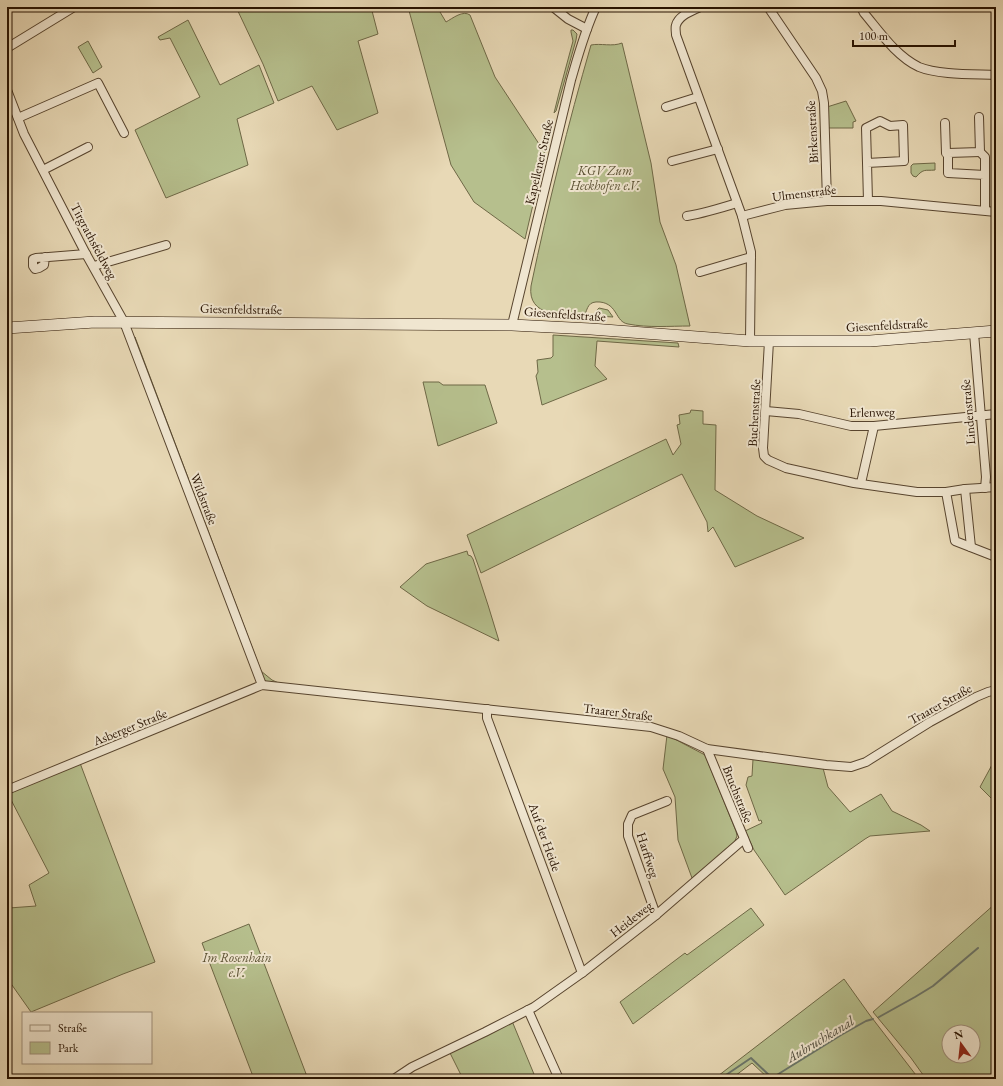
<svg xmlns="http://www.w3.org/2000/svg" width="1003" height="1086" font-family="'EB Garamond',serif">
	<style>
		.green { fill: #b6bf8d; stroke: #6e6846; fill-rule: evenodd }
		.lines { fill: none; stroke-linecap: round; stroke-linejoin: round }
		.stream { stroke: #6b766b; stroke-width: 2 }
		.street-casing { stroke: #57442e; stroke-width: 10 }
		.secondary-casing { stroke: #271200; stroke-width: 12 }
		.street { stroke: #f0e6d0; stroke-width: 8 }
		.secondary { stroke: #f0e6d0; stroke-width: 11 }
		.labels { text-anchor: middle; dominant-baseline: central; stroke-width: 4; stroke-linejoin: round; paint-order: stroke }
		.street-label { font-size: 13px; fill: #271200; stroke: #f0e6d0 }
		.park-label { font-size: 13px; font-style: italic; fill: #594f31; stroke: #f0e6d0 }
		.water-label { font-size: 14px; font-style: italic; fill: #4f4c3e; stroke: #f0e6d0 }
	</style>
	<rect width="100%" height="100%" fill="#e8d9b6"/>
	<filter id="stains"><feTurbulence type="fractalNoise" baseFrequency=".005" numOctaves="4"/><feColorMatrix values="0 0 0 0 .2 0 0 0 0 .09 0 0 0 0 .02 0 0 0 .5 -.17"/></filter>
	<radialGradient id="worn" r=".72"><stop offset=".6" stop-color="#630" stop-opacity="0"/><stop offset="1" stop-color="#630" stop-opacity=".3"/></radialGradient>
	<!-- green -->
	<g class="green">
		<path d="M236,7H371L378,34L358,41L378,113L337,130L312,86L278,101L263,64Z"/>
		<path d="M408,7H437L446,22C453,18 463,10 470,15L495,77L545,153L525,239L474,202L451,165Z"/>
		<path d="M188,20L220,85L259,65L274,103L237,119L248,165L166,198L135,130L200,97L170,38L160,40L158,37Z"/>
		<path d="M571,30H573L577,34L576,40L556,111L554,113L559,93L573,41L571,32Z"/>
		<path d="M88,41L102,67L93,73L78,47Z"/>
		<path d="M622,43L651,163L660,222L676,265L690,326C670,326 648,328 628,324C615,322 618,304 600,302C588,301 588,307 584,317C563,315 527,317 531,286C548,205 568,124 591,45C601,43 612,47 622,43Z"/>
		<path d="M846,101L856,121L853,122V128H828L827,107Z"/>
		<path d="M935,163V170C925,171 924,168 916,177L913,176L911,173V166L913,164Z"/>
		<path d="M599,308L608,310L613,317L596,316L594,315L597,310Z"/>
		<path d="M553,335L678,343L679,347L597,341L595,366L607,379L542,405L536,376L538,372L537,360L551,358L553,356Z"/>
		<path d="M135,337L261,671L272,680L281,684C270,683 267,685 261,675L136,342Z"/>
		<path d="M423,382H439L443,385H485L497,423L438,446Z"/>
		<path d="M691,410L703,411V424L716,425L715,490L757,516L804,538L735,567L713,527L708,532L707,522L682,474L481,573L467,535L666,439L673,455L681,444L677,425L680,424L679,415L690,413Z"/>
		<path d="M467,551L468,555L471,556L473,559L488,605L499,641L427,606L400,587L426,564Z"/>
		<path d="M667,735L705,755L736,831L737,836L734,843L692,878L678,840L675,797L663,769Z"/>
		<path d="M753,759L823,768L828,787L850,812L881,794L892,811L921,825L930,831L870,836L865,839L785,895L754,850L745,831L762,823L761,820L759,821L746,785L748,777L752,776Z"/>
		<path d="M80,763L155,962L123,974L31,1012L7,978V905L9,908L36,906L29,885L49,873L8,794Z"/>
		<path d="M993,763L996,766V803L980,787Z"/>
		<path d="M996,903V1079H926L911,1058L873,1012ZM949,1032H973V1056H949Z"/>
		<path d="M751,908L764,925L633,1024L620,1002L685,953L687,955Z"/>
		<path d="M249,924L308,1079H254L202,943Z"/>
		<path d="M844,979L869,1014L919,1079H769L752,1063L731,1079H714Z"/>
		<path d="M512,1021L536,1079H463L450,1053Z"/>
	</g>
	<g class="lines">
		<!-- stream -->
		<g class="stream">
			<path d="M879,1017L915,997L933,986L978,948"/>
			<path d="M720,1079L751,1058L772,1078L841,1035L866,1021L873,1019"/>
		</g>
		<defs>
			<g id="street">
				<path d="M553,7L568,19L587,29"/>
				<path d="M700,7C692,11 679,15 676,25C675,28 676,32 676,35L742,216L751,252L750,341"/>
				<path d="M768,7L816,78L822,91L824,103L827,201"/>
				<path d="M861,7L864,13C880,32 896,56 919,67C938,75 975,74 996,75"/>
				<path d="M7,48L74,7"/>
				<path d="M7,90L24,134L86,254L124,322L262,685"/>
				<path d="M666,107L698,97"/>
				<path d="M979,117L980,152L948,153V173L985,175V210"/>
				<path d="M18,118L98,83L124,133"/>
				<path d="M945,123L946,153H948"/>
				<path d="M980,152L985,157V175"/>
				<path d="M672,161L718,149"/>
				<path d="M867,163L866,128L880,121L890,126L903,125L904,161L867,163L868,201"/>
				<path d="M43,170L88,147"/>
				<path d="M687,216C705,213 721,208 737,203"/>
				<path d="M742,216L785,205L827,201H881L996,212"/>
				<path d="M45,257L44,265L39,268L35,269L33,266V259L36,258L86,254"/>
				<path d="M94,266L166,245"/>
				<path d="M700,272L751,257"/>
				<path d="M512,325L571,80C578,56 585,30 596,7"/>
				<path d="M974,333L986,477L985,488"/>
				<path d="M769,341L763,448L764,456L768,460L786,468L854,483L917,492H946L965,489L996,487"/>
				<path d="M766,411L799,414L851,426H874L996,414"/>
				<path d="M861,483L874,426"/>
				<path d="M965,489L971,547"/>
				<path d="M946,492L955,541L996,557"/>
				<path d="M487,709V718L582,973"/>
				<path d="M707,749L748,848"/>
				<path d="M7,790L262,685L651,727L679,736L707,749L826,765L851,767L866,762L930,722L976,697L988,692L996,690"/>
				<path d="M656,915L628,836V824L632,815L667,801"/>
				<path d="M528,1010L559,1079"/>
				<path d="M394,1079L412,1067L485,1032L534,1007L582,973L656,915L744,839"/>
			</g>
			<path id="secondary" d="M7,328L95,322L512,325L591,329L750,341H870L996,331"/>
		</defs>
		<!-- street casing -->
		<use href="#street" class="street-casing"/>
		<!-- secondary casing -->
		<use href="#secondary" class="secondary-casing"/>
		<!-- street -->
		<use href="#street" class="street"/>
		<!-- secondary -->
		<use href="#secondary" class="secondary"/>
	</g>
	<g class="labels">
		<!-- street labels -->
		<g class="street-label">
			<text transform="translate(812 132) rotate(-93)">Birkenstraße</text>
			<text transform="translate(539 162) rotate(-77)">Kapellener Straße</text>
			<text transform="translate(804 193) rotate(-7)">Ulmenstraße</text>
			<text transform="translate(94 241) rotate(62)">Tirgrathsfeldweg</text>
			<text transform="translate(241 309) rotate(1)">Giesenfeldstraße</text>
			<text transform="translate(565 314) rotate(4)">Giesenfeldstraße</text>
			<text transform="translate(887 325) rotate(-3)">Giesenfeldstraße</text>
			<text transform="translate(872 412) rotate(-1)">Erlenweg</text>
			<text transform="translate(968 412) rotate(-95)">Lindenstraße</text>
			<text transform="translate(754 413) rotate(-87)">Buchenstraße</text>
			<text transform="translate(204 499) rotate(69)">Wildstraße</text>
			<text transform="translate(940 704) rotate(-29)">Traarer Straße</text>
			<text transform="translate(618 712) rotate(7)">Traarer Straße</text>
			<text transform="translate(130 727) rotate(-22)">Asberger Straße</text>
			<text transform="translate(738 794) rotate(68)">Bruchstraße</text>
			<text transform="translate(545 837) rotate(70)">Auf der Heide</text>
			<text transform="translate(648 855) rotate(72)">Harffweg</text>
			<text transform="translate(631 919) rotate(-38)">Heideweg</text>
		</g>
		<!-- park labels -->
		<g class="park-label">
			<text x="605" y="170">KGV Zum<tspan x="605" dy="15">Heckhofen e.V.</tspan></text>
			<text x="237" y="957">Im Rosenhain<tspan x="237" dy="15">e.V.</tspan></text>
		</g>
		<!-- water labels -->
		<g class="water-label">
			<text transform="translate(820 1039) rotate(-31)">Aubruchkanal</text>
		</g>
	</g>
	<!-- margin -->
	<rect width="1003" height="1086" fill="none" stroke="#e8d9b6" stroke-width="24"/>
	<rect x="8" y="8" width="987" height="1070" fill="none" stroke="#271200" stroke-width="2"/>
	<rect x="12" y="12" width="979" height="1062" fill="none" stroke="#271200"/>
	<!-- legend -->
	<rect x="22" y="1012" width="130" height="52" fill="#f0e6d0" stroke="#a0917d"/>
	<rect x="30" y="1025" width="20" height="6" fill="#f0e6d0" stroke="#a0917d"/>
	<text x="58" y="1032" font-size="12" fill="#271200">Straße</text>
	<rect x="30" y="1042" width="20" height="12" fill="#b6bf8d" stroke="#a0917d"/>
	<text x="58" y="1052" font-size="12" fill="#271200">Park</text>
	<!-- north arrow -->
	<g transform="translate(961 1044) rotate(345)"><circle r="19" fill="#f0e6d0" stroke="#a0917d"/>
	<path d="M0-3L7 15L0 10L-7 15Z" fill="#8f2418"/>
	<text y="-6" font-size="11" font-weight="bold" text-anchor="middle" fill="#271200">N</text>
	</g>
	<!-- scale -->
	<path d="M853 40v6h102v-6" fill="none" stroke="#271200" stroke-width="2"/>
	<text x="859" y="40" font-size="12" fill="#271200" stroke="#f0e6d0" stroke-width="3" paint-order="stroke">100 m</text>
	<rect width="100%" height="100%" filter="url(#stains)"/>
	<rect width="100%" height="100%" fill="url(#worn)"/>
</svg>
